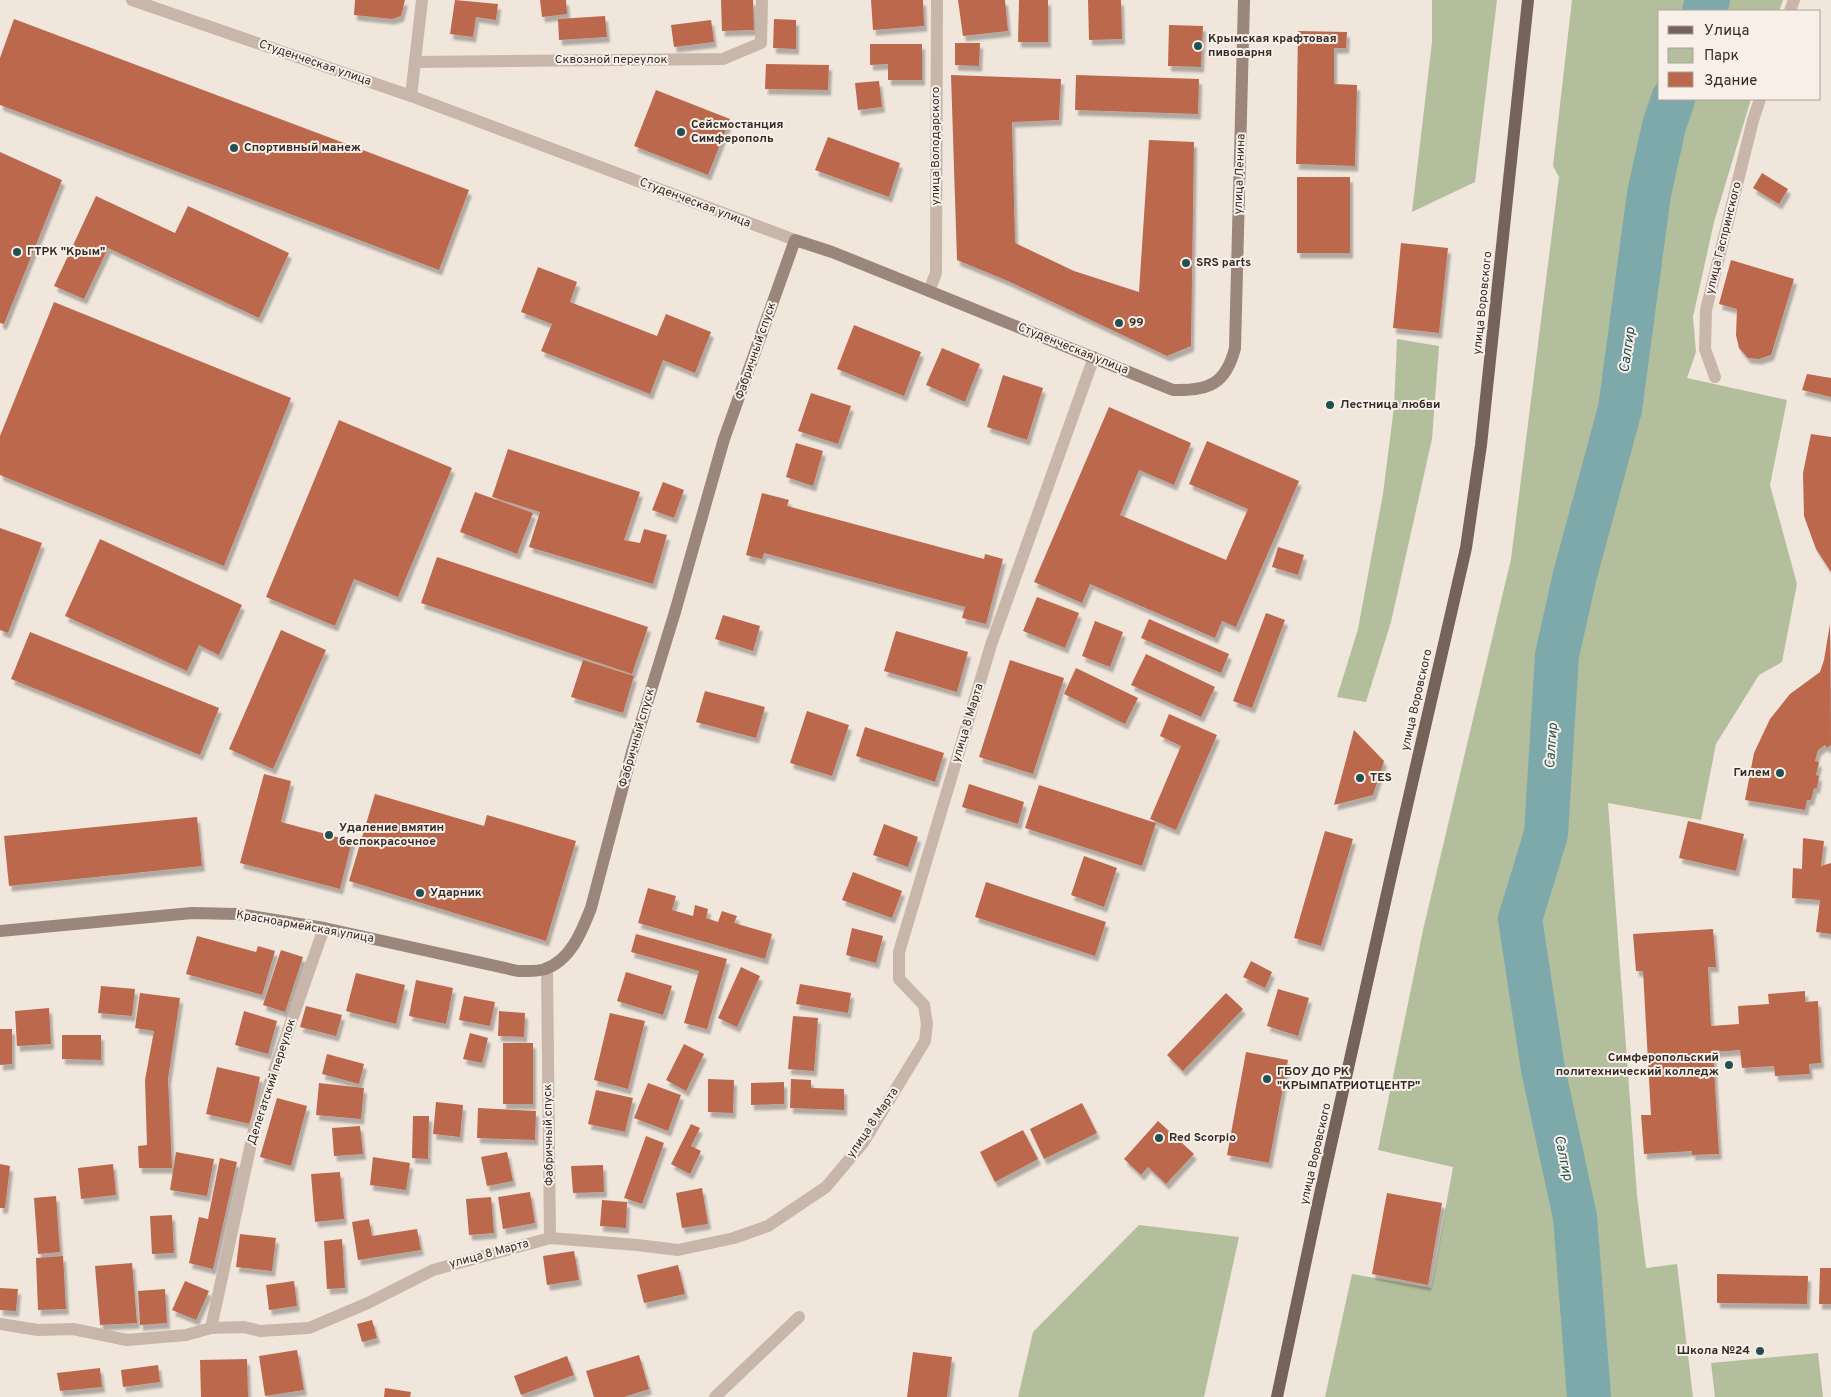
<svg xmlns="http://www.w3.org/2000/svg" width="1831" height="1397" font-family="Overpass,sans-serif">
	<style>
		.green { fill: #b3be9d }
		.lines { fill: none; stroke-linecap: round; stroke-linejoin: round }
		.river { stroke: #7da9aa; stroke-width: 44 }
		.building { fill: #bc684e; filter: url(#shadow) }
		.street { stroke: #c7b6a9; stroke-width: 12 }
		.secondary { stroke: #9a867a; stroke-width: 12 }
		.primary { stroke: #75635a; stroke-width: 12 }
		.poi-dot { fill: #215053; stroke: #f8f0e8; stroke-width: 2 }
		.labels { text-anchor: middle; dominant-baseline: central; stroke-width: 4; stroke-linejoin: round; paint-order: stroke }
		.poi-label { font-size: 12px; font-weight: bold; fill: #342c28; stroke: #f8f0e8; text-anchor: start }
		.street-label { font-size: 12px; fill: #342c28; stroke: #f8f0e8 }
		.water-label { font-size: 14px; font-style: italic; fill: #215053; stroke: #f8f0e8 }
	</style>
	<defs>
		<filter id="shadow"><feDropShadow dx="3" dy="5.5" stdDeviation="1" flood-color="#0004"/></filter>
	</defs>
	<rect width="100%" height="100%" fill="#f0e6dc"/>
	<!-- green -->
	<g class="green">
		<path d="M1432,0H1497L1475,182L1412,212L1432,42Z"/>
		<path d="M1572,0H1783L1779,11H1660V99H1751L1714,222L1693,317L1696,352L1687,378L1787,400L1770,485L1797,584L1782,662L1759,675L1716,744L1701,820L1608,803L1637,1195L1646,1268L1677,1264L1693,1397H1325L1352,1274L1431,1288L1453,1167L1378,1150L1423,930L1511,559L1559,177L1553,166Z"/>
		<path d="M1397,339L1439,346L1432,439L1391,622L1366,702L1337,697L1358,629L1383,494L1394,407Z"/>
		<path d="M1139,1225L1239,1237L1204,1397H1018L1033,1332Z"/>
		<path d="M1818,1353L1823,1397H1715L1711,1363Z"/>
	</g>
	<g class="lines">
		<!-- river -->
		<g class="river">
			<path d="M1704,11L1708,0"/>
			<path d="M1589,1397L1575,1217L1543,1069L1520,919L1546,834L1557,655L1575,575L1620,409L1649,194L1664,126L1673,99"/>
		</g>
	</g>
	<!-- building -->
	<g class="building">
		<path d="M355,0H405L401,16L392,19L354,15Z"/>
		<path d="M455,0L498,4L496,20L476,17L473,37L450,34Z"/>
		<path d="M540,0H566L567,14L542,17Z"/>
		<path d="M721,0H753L754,30L722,31Z"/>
		<path d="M871,0H923L924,26L873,30Z"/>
		<path d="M958,0H1005L1008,31L963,36Z"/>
		<path d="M1019,0H1048V42H1018Z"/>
		<path d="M1088,0H1121L1122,39L1089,40Z"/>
		<path d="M605,16L607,37L559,40L558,19Z"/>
		<path d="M14,19L469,190L439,270L0,105V58Z"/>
		<path d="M774,19L796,20V49L773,48Z"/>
		<path d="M711,20L714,42L674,47L671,25Z"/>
		<path d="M1169,25L1203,26L1201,67L1168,66Z"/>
		<path d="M1298,31L1347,32L1346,48H1334V84L1357,85L1355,166L1296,164Z"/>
		<path d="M955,43H980L979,66L955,65Z"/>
		<path d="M870,44H922V80H888V64L870,65Z"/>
		<path d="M766,64L829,65L828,90L765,89Z"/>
		<path d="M951,75L1061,79L1059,120L1012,122L1015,243L1074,271L1139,292L1149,140L1194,142L1191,346L1167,356L1008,281L957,260Z"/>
		<path d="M1076,75L1199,79L1198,114L1075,110Z"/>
		<path d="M879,81L882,107L858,110L855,83Z"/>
		<path d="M656,90L730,119L708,175L634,146Z"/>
		<path d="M828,137L900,163L889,197L815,170Z"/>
		<path d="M0,152L62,180L4,324L0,323Z"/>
		<path d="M1762,173L1788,189L1779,204L1753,188Z"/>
		<rect x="1297" y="177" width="53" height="76"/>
		<path d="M96,196L175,233L188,206L289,253L259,318L108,248L84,299L54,286Z"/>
		<path d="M1401,243L1448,248L1439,333L1393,328Z"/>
		<path d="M1731,260L1794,279L1771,355L1759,359L1748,358L1739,348L1736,335L1737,309L1719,304Z"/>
		<path d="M538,267L577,282L570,302L657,336L666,314L711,332L695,373L663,360L650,394L541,351L552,324L521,312Z"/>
		<path d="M54,302L291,398L224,566L0,475V436Z"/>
		<path d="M854,325L921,352L904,396L837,369Z"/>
		<path d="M942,348L980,364L965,402L926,385Z"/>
		<path d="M1807,374L1831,378V397L1802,390Z"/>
		<path d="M1003,375L1043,388L1027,440L987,427Z"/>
		<path d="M811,393L851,406L838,444L798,431Z"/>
		<path d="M1109,407L1191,443L1174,485L1139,470L1120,515L1226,560L1248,509L1189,484L1207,441L1299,481L1236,627L1222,621L1215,638L1090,584L1082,603L1034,582Z"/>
		<path d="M339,420L452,468L398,597L354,579L335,626L266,597Z"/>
		<path d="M1811,434L1831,437V572L1816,549L1804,516L1803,473Z"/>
		<path d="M796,443L823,451L813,486L786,477Z"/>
		<path d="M508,449L640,492L624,540L640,543L644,529L667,535L653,584L529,547L540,512L492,497Z"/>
		<path d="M663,482L684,490L674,518L652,510Z"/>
		<path d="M475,492L533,513L517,554L460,532Z"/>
		<path d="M762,493L789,500L787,506L984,559L985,554L1003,559L986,624L962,618L965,607L764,553L762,559L746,555Z"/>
		<path d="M0,528L42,543L8,633L0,630Z"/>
		<path d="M100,539L242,605L219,655L199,645L187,671L65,616Z"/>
		<path d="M1278,547L1304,555L1298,575L1272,567Z"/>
		<path d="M437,557L648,627L632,674L421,603Z"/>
		<path d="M1037,597L1079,613L1065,648L1023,631Z"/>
		<path d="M1266,613L1285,620L1252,708L1233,701Z"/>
		<path d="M723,615L760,626L753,651L715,639Z"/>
		<path d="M1149,619L1229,654L1221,673L1141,638Z"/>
		<path d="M1095,621L1123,632L1110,667L1082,656Z"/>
		<path d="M1830,624L1831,745L1827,748L1825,745L1818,750L1815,761L1819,762L1816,775L1819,776L1817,788H1814L1811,800H1807L1805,810L1745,800L1754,753L1770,719L1790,694L1820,672L1824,660Z"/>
		<path d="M281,630L326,650L273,769L229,749Z"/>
		<path d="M896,631L968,652L957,692L884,671Z"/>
		<path d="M30,632L219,708L200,755L11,679Z"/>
		<path d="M1146,654L1215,687L1201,717L1131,685Z"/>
		<path d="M583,660L634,676L623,713L571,697Z"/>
		<path d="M1010,660L1064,678L1033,774L979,757Z"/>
		<path d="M1076,668L1138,698L1125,724L1064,694Z"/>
		<path d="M705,691L765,707L756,738L696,722Z"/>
		<path d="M807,711L849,725L832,776L790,763Z"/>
		<path d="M1169,714L1217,735L1176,830L1150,819L1181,746L1160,736Z"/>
		<path d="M865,727L944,753L935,782L856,756Z"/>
		<path d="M1354,730L1384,761L1373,795L1334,805Z"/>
		<path d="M264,774L291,781L281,822L352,841L340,889L240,863Z"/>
		<path d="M969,784L1024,802L1018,824L962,807Z"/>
		<path d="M1039,785L1156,823L1142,866L1025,828Z"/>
		<path d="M375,794L484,826L487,815L576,841L546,941L349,881Z"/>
		<path d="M197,817L202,866L9,886L4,836Z"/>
		<path d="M1688,821L1744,834L1736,871L1679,858Z"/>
		<path d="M884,824L918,837L908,867L873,855Z"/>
		<path d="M1325,831L1353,839L1321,946L1294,938Z"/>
		<path d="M1803,838L1824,841L1821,866L1831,863V934L1816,932L1820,900L1792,898L1793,868L1802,869Z"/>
		<path d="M1084,856L1117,868L1104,907L1071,895Z"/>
		<path d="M853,872L902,891L892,918L842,900Z"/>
		<path d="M986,882L1106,922L1095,956L975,917Z"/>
		<path d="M648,888L676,896L672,910L693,916L695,905L708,909L706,918L718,922L722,911L737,916L734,923L772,934L765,959L638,923Z"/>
		<path d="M852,928L883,936L876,963L846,955Z"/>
		<path d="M1713,929L1716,967H1708L1711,1026L1739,1024L1738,1006L1769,1004L1768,994L1805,991V1002L1818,1001L1821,1063L1809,1064L1810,1074L1775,1076L1774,1066L1742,1068L1740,1050L1713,1052L1719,1154L1692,1155V1151L1644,1154L1641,1115H1651L1643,971H1636L1633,934Z"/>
		<path d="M636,934L727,959L707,1029L684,1023L699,971L631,952Z"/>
		<path d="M197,936L256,952L258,946L275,951L262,995L186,974Z"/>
		<path d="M281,950L303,957L285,1012L263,1005Z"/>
		<path d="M1251,961L1272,972L1265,988L1243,977Z"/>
		<path d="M741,967L760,976L737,1027L718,1018Z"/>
		<path d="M626,972L672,986L663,1015L617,1001Z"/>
		<path d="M356,973L405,985L396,1024L346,1011Z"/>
		<path d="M416,980L453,988L446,1024L409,1016Z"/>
		<path d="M800,984L851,993L848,1013L796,1004Z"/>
		<path d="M101,986L135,989L132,1016L98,1013Z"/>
		<path d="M1278,989L1309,998L1298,1036L1267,1026Z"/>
		<path d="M140,993L180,998L168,1079L172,1168H139L138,1146L147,1145L145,1080L154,1031L135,1028Z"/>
		<path d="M1226,993L1243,1009L1183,1071L1167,1055Z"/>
		<path d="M464,996L495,1002L490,1026L459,1020Z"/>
		<path d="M306,1006L342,1015L336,1036L300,1027Z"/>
		<path d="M49,1008L51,1044L17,1046L15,1011Z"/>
		<path d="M244,1011L277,1021L268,1054L235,1045Z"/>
		<path d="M499,1011L525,1013L524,1037L498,1036Z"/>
		<path d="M610,1013L645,1021L628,1089L594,1080Z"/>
		<path d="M793,1016L818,1018L814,1071L788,1069Z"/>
		<path d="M0,1029H12V1064L0,1065Z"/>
		<path d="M470,1033L488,1038L482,1063L463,1059Z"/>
		<path d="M62,1035H101V1060L62,1059Z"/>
		<rect x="503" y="1043" width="30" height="61"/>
		<path d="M684,1044L704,1054L686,1091L666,1080Z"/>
		<path d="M1246,1052L1288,1060L1269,1163L1227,1155Z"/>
		<path d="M327,1054L364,1064L359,1084L322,1074Z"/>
		<path d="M217,1067L260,1077L250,1124L206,1114Z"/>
		<path d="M708,1079L734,1080L733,1113L708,1112Z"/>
		<path d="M791,1079L811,1080V1088L844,1089V1110L790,1108Z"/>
		<path d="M784,1082V1104L751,1105V1083Z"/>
		<path d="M319,1083L364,1088L361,1119L316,1115Z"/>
		<path d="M648,1083L681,1095L668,1131L634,1118Z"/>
		<path d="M596,1090L633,1098L625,1132L588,1124Z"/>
		<path d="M277,1098L307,1106L291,1166L260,1157Z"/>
		<path d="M436,1102L463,1105L460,1137L433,1134Z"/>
		<path d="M1082,1103L1097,1133L1044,1159L1030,1129Z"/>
		<path d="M478,1108L536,1111L535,1140L477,1138Z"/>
		<path d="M413,1116H429L428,1159L412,1158Z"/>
		<path d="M1158,1121L1194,1154L1166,1184L1148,1167L1141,1175L1124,1159Z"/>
		<path d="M691,1124L700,1128L691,1146L701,1151L690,1174L671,1164Z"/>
		<path d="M360,1126L363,1154L334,1156L332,1128Z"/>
		<path d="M1023,1130L1038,1159L995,1182L980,1152Z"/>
		<path d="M646,1136L664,1143L642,1204L624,1198Z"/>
		<path d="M176,1152L214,1159L207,1196L170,1190Z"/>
		<path d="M507,1152L513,1181L487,1186L481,1157Z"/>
		<path d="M373,1157L410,1163L406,1190L370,1185Z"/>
		<path d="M220,1158L237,1162L213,1269L189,1263L199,1217L208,1219Z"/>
		<path d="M0,1164L10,1166L5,1208H0Z"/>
		<path d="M113,1164L116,1195L81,1199L78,1168Z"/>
		<path d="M603,1165L604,1192L573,1193L571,1166Z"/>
		<path d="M340,1172L344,1219L315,1222L311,1174Z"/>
		<path d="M702,1188L708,1224L682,1228L676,1193Z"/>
		<path d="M530,1192L535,1223L503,1229L498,1197Z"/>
		<path d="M1387,1193L1442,1203L1428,1285L1372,1274Z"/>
		<path d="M56,1196L60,1252L38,1254L34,1198Z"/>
		<path d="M491,1197L494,1233L469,1235L466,1199Z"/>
		<path d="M602,1200L627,1202L626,1228L600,1226Z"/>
		<path d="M172,1215L174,1253L152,1254L150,1216Z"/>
		<path d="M369,1219L372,1236L417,1229L421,1250L358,1260L352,1222Z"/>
		<path d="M240,1234L276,1238L272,1271L236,1267Z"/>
		<path d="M342,1239L345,1288L327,1289L324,1241Z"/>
		<path d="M574,1251L579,1280L547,1285L543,1256Z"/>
		<path d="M63,1256L66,1309L38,1310L36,1258Z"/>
		<path d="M132,1263L137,1323L100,1325L95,1266Z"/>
		<path d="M678,1265L685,1294L644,1303L637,1275Z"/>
		<path d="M1820,1268H1831V1304H1819Z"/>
		<path d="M1717,1274L1808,1276L1807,1304L1717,1303Z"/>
		<path d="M185,1281L209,1291L196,1320L172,1310Z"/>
		<path d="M294,1281L297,1306L269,1310L266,1285Z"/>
		<path d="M0,1288L18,1289L16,1311L0,1310Z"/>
		<path d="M165,1289L167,1323L140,1325L138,1291Z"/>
		<path d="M372,1320L377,1338L362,1342L357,1324Z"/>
		<path d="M297,1350L304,1390L265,1396L259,1356Z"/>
		<path d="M913,1352L952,1357L947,1397H907Z"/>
		<path d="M639,1355L649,1389L624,1397H594L586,1371Z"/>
		<path d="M567,1356L574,1375L521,1395L514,1376Z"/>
		<path d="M247,1359L248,1397H201L200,1360Z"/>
		<path d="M158,1365L160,1382L123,1387L121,1370Z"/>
		<path d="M100,1368L102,1387L60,1391L57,1373Z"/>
		<path d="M385,1388L411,1392L410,1397H384Z"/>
	</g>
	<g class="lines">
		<!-- street -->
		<g class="street">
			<path d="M132,0L411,96L795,240"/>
			<path d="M1790,11L1794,0"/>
			<path d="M415,62L723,59L761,43L762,0"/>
			<path d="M411,96L422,0"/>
			<path d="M929,291L936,273L937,0"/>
			<path d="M1715,377L1705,349L1706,310L1753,120L1760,99"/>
			<path d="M547,969L550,1238"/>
			<path d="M0,1324L38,1330L73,1329L127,1340L186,1335L211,1328L244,1327L260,1331L309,1328L368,1303L433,1270L550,1238L637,1245L678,1250L734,1238L768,1226L826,1187L863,1143L925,1041L927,1024L924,1005L899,979V952L991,645L1094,357"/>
			<path d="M211,1328L255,1125L324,928"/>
			<path d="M715,1397L799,1317"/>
		</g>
		<!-- secondary -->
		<path class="secondary" d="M0,931L192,913L238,914L324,928L518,971C527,971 537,972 545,969C571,960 582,931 591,908L632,752L675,612L724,439L795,240L832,252L929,291L1173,390C1209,391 1226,384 1235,348L1244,0"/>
		<!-- primary -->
		<path class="primary" d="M1277,1397L1320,1194L1392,871L1466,548L1481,445L1528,0"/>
	</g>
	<!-- markers -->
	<g class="poi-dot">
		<circle cx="1198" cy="46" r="5"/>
		<circle cx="681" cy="132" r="5"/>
		<circle cx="234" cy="148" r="5"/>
		<circle cx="17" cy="252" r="5"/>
		<circle cx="1186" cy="263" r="5"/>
		<circle cx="1119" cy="323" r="5"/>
		<circle cx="1330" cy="405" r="5"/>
		<circle cx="1780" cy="773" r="5"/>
		<circle cx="1360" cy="778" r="5"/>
		<circle cx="329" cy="835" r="5"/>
		<circle cx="420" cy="893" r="5"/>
		<circle cx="1729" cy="1065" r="5"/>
		<circle cx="1267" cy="1079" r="5"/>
		<circle cx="1159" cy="1138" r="5"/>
		<circle cx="1760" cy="1351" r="5"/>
	</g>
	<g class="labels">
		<!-- poi labels -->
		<g class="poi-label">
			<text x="1208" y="39">Крымская крафтовая<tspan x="1208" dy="14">пивоварня</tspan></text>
			<text x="691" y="125">Сейсмостанция<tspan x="691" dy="14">Симферополь</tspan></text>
			<text x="244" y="148">Спортивный манеж</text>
			<text x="27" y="252">ГТРК "Крым"</text>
			<text x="1196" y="263">SRS parts</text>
			<text x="1129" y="323">99</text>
			<text x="1340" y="405">Лестница любви</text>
			<text x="1770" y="773" text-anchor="end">Гилем</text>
			<text x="1370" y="778">TES</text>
			<text x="339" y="828">Удаление вмятин<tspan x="339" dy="14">беспокрасочное</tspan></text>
			<text x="430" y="893">Ударник</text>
			<text x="1719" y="1058" text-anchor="end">Симферопольский<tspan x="1719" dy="14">политехнический колледж</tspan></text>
			<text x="1277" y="1072">ГБОУ ДО РК<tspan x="1277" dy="14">"КРЫМПАТРИОТЦЕНТР"</tspan></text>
			<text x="1169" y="1138">Red Scorpio</text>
			<text x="1750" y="1351" text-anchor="end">Школа №24</text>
		</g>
		<!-- street labels -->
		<g class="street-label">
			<text x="611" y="60">Сквозной переулок</text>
			<text transform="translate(315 63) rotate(19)">Студенческая улица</text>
			<text transform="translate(936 146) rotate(-90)">улица Володарского</text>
			<text transform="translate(1240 174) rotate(-88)">улица Ленина</text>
			<text transform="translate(695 203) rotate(21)">Студенческая улица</text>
			<text transform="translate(1724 238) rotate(-76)">улица Гаспринского</text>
			<text transform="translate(1483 303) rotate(-84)">улица Воровского</text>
			<text transform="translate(1073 349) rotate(22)">Студенческая улица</text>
			<text transform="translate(756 351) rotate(-71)">Фабричный спуск</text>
			<text transform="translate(1417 700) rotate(-77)">улица Воровского</text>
			<text transform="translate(968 723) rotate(-73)">улица 8 Марта</text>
			<text transform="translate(637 738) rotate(-74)">Фабричный спуск</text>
			<text transform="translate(305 927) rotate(10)">Красноармейская улица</text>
			<text transform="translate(272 1082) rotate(-72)">Делегатский переулок</text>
			<text transform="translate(873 1123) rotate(-56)">улица 8 Марта</text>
			<text transform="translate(549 1135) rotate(-91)">Фабричный спуск</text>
			<text transform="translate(1316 1154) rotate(-77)">улица Воровского</text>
			<text transform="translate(489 1254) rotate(-15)">улица 8 Марта</text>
		</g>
		<!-- water labels -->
		<g class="water-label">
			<text transform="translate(1628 350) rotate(-82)">Салгир</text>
			<text transform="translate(1552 746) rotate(-86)">Салгир</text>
			<text transform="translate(1563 1158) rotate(78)">Салгир</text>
		</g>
	</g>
	<!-- legend -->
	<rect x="1658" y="10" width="162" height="90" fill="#f8f0e8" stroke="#aaa29b"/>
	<rect x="1668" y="26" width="25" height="8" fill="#75635a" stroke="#aaa29b"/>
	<text x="1704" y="35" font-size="15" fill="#342c28">Улица</text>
	<rect x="1668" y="48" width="25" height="15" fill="#b3be9d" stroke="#aaa29b"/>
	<text x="1704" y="60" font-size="15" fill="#342c28">Парк</text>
	<rect x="1668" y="72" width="25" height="15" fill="#bc684e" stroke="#aaa29b"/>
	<text x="1704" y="85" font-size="15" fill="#342c28">Здание</text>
</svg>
